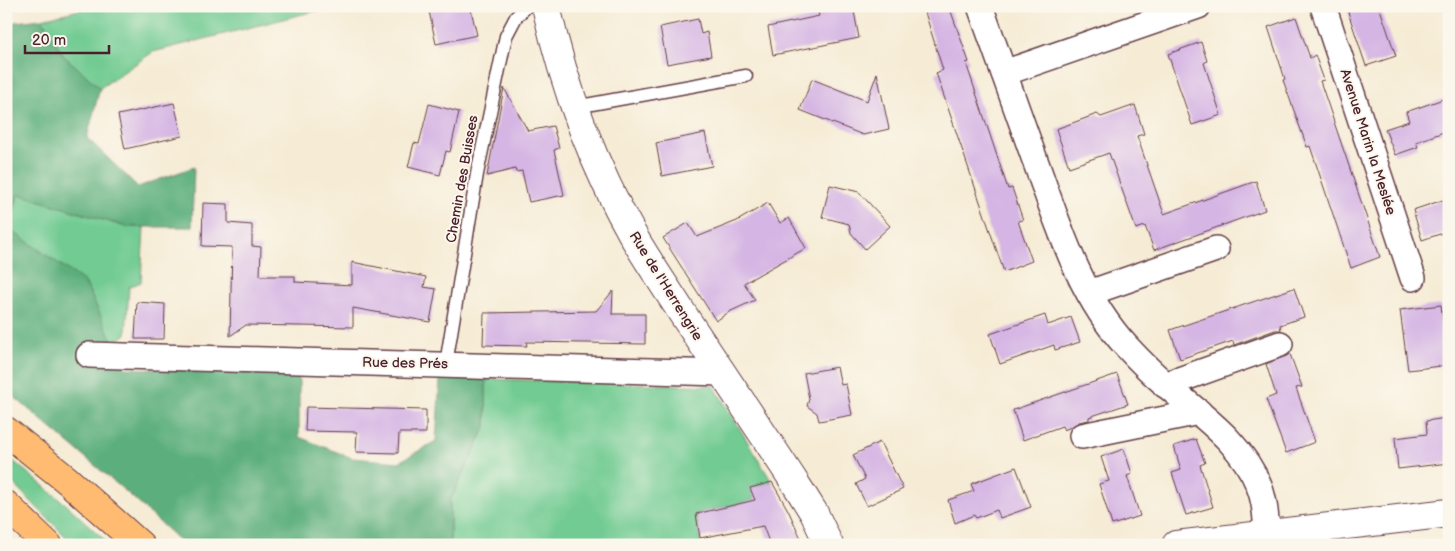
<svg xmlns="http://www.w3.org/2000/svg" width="1455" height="551" font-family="'Balsamiq Sans',sans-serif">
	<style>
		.green { fill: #71cb92; stroke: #5e755e }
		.forest { fill: #5caf7c; stroke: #536754 }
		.building { fill: #d5b5e4 }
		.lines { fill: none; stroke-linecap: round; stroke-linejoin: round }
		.service-casing { stroke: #643e45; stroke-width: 15 }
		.minor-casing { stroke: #643e45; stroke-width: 28 }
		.tertiary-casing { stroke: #643e45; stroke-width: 30 }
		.motorway-casing { stroke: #643e45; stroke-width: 30 }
		.service { stroke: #fff; stroke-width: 12 }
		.minor { stroke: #fff; stroke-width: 25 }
		.tertiary { stroke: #fff; stroke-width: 28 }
		.motorway { stroke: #febb71; stroke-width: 28 }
		.labels { text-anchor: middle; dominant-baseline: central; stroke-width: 4; stroke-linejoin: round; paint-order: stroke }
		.street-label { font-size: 14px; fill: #4a1f2b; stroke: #fbf7ec }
	</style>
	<rect width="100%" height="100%" fill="#fbf7ec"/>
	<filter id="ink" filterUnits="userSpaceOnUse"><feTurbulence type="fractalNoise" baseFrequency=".02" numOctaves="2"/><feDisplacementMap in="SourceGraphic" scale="10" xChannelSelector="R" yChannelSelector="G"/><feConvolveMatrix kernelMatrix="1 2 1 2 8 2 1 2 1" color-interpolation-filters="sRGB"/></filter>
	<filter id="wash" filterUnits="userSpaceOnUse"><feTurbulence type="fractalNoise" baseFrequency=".0096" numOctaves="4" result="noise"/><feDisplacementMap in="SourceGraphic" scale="20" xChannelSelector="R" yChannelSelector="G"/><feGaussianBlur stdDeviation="1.12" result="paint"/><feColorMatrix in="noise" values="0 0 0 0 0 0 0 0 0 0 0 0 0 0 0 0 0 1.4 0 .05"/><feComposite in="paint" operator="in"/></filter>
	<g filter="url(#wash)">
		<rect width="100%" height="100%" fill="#f6ecd6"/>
		<!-- green -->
		<g class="green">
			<path d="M96,6H335L153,52L100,88L63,55L42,19Z"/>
			<path d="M18,194L126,227H144L141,282L129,287L126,334L113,344L85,282L9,229Z"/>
			<path d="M486,379L714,386L772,482L750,488L755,500L696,514L701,545H450V501L486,426Z"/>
			<path d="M6,455L69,507L110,545H74L6,476Z"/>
		</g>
		<!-- forest -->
		<path class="forest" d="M42,19L63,55L100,88L87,138L138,187L194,167L192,227H127L18,194L9,229L85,282L125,368L299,374V437L352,458L399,462L436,441L440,378L486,379V426L450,501V545H184L131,496L6,390V23Z"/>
		<g id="blocks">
			<!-- building -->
			<g class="building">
				<path d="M450,6H470L477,35L436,44L429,11Z"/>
				<path d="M817,6H853L859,38L773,55L768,27L819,16Z"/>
				<path d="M923,6H949L969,62L966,63L1008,189L1012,188L1023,220L1018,221L1032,261L1004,272L936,73L943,70Z"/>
				<path d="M1346,6H1379L1396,56L1366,66Z"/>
				<path d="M1296,17L1310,58L1315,55L1324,80L1320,81L1380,257L1351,268L1310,146L1307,147L1283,80L1285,79L1268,27Z"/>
				<path d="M698,19L701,34L707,32L711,56L667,64L660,27Z"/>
				<path d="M1201,42L1207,61L1204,63L1221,115L1192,125L1168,54Z"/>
				<path d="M877,73L889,129L863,135L800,110L812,79L867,101Z"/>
				<path d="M504,88L528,131L553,126L559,148L554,150L564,195L529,202L522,171L516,172L515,169L487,176Z"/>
				<path d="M1449,97V130L1416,142L1418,147L1395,155L1385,129L1409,121L1406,112Z"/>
				<path d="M174,103L182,136L125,149L118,115Z"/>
				<path d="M429,104L459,112L450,152L446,151L440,175L408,167L414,143L419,144Z"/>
				<path d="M1135,105L1144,134L1137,136L1164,214L1256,181L1265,210L1154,250L1145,226L1136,229L1109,153L1069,167L1056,129L1097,114L1101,117Z"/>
				<path d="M705,133L712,166L662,176L656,143Z"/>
				<path d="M830,185L859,192L890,226L865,249L851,233L849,224L822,217Z"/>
				<path d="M1449,198V231L1422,240L1413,210Z"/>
				<path d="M203,203L228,204V223L252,225V246L261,247L260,276H295V282L352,285V262L426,277L424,287L436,289L430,322L353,308V327L246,325L230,336L232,247L202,246Z"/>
				<path d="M768,203L780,223L789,218L806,248L744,283L755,300L729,312L716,321L663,238L688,223L697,237L737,221Z"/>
				<path d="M1294,288L1304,317L1280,325L1281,330H1275L1234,345L1233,341L1180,359L1170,330Z"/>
				<path d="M613,291L612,314H645V344L526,342L527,346L483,345L484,313L596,311Z"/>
				<path d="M137,302L165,304L164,339H135Z"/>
				<path d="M1441,305L1449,365L1408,370L1400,310Z"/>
				<path d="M1045,315L1048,325L1071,317L1080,342L1055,350L1054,345L1000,364L990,334Z"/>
				<path d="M1290,354L1302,387L1296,388L1315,442L1286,453L1266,399L1276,395L1266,364Z"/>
				<path d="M837,367L841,385L846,384L852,415L819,421L817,413L807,406L809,399L804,373Z"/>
				<path d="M1117,374L1128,404L1089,417V420L1079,422L1071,427L1064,430L1062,426L1023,440L1013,410Z"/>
				<path d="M306,407L426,410V433H399L398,453L356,452L357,432L305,431Z"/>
				<path d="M1446,418L1449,438V463L1398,469L1395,438L1427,434L1426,421Z"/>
				<path d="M1196,439L1205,463L1200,465L1213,507L1186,515L1172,473L1181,470L1174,446Z"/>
				<path d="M880,442L903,489L867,506L856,484L865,479L853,455Z"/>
				<path d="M1124,449L1132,474L1127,476L1140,516L1112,525L1099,484L1109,481L1101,457Z"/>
				<path d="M1016,467L1031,507L1000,518L997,510L976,518L974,515L955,523L948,500L974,491L971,484Z"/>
				<path d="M772,482L788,510L804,545H770L763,526L700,538L696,514L755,500L750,488Z"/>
			</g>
		</g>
	</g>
	<g filter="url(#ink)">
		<use href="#blocks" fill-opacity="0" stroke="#643e45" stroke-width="1"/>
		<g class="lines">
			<defs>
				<g id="service">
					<path d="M575,107L746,76"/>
					<path d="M446,364L477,174L506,36L516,17L527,6"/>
				</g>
				<g id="minor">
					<path d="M980,6C999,58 1017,111 1036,163C1059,227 1080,296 1127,347C1139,360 1152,373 1165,384C1200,415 1241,441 1259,486C1265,501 1266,518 1267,534"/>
					<path d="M1323,6L1413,278"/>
					<path d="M1004,73L1198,6"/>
					<path d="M1089,293L1216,249"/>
					<path d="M89,355L722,373"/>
					<path d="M1165,385L1280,344"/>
					<path d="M1082,436L1199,412"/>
				</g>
				<g id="tertiary">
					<path d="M546,6C564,87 594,167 635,239C651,266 669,292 686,319C724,376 762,432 799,489L814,513L829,545"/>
					<path d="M1176,545L1449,513"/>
				</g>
				<g id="motorway">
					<path d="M6,431L67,480L140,545"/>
					<path d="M6,505L48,545"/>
				</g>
			</defs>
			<!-- service casing -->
			<use href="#service" class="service-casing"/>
			<!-- minor casing -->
			<use href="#minor" class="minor-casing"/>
			<!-- tertiary casing -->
			<use href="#tertiary" class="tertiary-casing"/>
			<!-- motorway casing -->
			<use href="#motorway" class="motorway-casing"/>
			<!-- service -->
			<use href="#service" class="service"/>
			<!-- minor -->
			<use href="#minor" class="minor"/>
			<!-- tertiary -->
			<use href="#tertiary" class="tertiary"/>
			<!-- motorway -->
			<use href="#motorway" class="motorway"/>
		</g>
	</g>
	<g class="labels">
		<!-- street labels -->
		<g class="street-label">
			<text transform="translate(1368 142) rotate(72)">Avenue Marin la Meslée</text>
			<text transform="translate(462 179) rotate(-80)">Chemin des Buisses</text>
			<text transform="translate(666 286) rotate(58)">Rue de l'Herrengrie</text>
			<text transform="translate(405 363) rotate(1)">Rue des Prés</text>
		</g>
	</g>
	<!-- margin -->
	<rect width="1455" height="551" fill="none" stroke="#fbf7ec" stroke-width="25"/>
	<!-- scale -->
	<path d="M25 45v8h84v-8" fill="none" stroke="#4a1f2b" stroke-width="2.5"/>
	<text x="32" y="45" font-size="15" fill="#4a1f2b" stroke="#fbf7ec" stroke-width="4" paint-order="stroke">20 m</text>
</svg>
